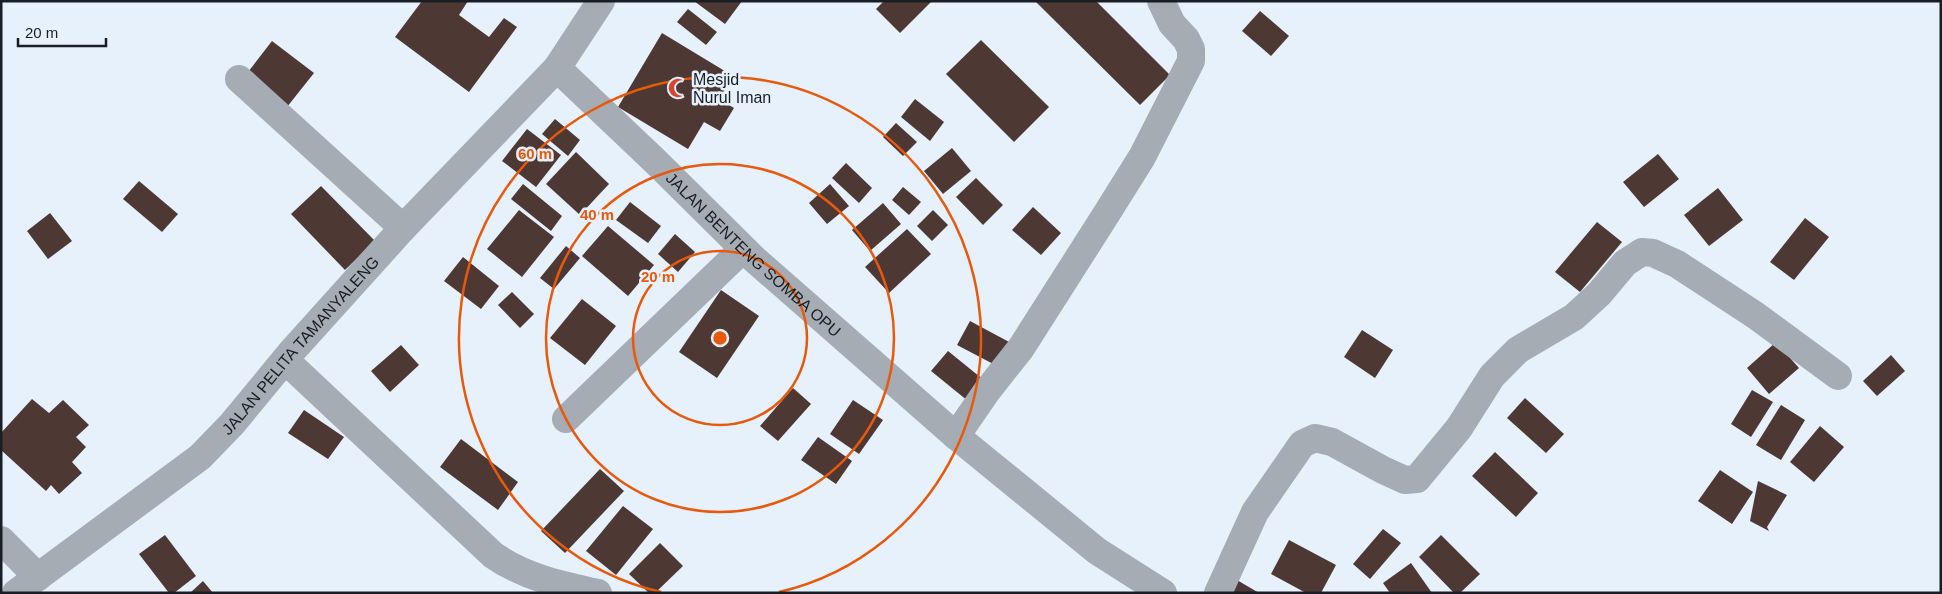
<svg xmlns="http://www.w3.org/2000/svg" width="1942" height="594" font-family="Arial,sans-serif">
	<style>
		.building { fill: #4e3834 }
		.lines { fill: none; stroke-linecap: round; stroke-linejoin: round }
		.minor { stroke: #a5acb4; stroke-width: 28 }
		.tertiary { stroke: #a5acb4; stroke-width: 28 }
		.ring { fill: none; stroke: #e8590c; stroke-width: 2.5 }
		.labels { text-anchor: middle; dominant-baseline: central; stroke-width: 5; stroke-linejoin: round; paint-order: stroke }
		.poi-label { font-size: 16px; fill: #181e24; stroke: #e6f1fc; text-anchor: start }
		.street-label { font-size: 16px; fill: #181e24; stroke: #e6f1fc }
		.centre { fill: #e8590c; stroke: #e6f1fc; stroke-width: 2.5 }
		.ring-label { font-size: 15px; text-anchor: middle; font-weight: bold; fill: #e8590c; stroke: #e6f1fc; stroke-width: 5; stroke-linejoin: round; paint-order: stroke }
	</style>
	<rect width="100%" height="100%" fill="#e6f1fc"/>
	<!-- building -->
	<g class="building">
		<path d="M422,1H468L459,15L489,37L504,18L517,27L469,92L395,37Z"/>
		<path d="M694,1H742L725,24Z"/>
		<path d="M884,1H932L900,33L876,9Z"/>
		<path d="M1035,1H1096L1170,75L1140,105Z"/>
		<path d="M688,9L717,32L706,45L677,22Z"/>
		<path d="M1260,11L1289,36L1271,56L1242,31Z"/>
		<path d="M662,33L733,76L719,99L734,108L720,131L704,122L688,149L618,107Z"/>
		<path d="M981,40L1049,107L1014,142L946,74Z"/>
		<path d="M272,41L314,73L287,107L245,76Z"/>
		<path d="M915,99L944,122L930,141L901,117Z"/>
		<path d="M555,119L580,140L568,156L542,134Z"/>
		<path d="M896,123L917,142L903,156L883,137Z"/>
		<path d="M527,129L561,155L536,187L502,161Z"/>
		<path d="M952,148L971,171L943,194L924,171Z"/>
		<path d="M576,152L609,184L580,215L546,184Z"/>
		<path d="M1658,154L1679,179L1644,207L1623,182Z"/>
		<path d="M846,163L872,188L859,203L832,178Z"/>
		<path d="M976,178L1003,205L983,225L956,197Z"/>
		<path d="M139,181L178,214L162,232L123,199Z"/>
		<path d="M523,184L562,216L551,231L511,199Z"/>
		<path d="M830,184L849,206L827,224L809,203Z"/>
		<path d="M321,186L375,241L345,270L291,214Z"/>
		<path d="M903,187L921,202L909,215L892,200Z"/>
		<path d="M1718,188L1743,220L1709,246L1684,215Z"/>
		<path d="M630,202L661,226L648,243L616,220Z"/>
		<path d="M883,203L901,224L870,251L852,230Z"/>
		<path d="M1033,207L1061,233L1041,255L1012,230Z"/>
		<path d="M519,210L554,237L522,277L487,249Z"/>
		<path d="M933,210L948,225L932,241L917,226Z"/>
		<path d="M50,213L72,241L48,259L27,231Z"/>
		<path d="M1805,218L1829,237L1794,280L1770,262Z"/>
		<path d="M1597,222L1622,242L1580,292L1555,272Z"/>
		<path d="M608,226L654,265L628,296L582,256Z"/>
		<path d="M907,229L931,254L889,293L865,267Z"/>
		<path d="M675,234L695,252L678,272L658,254Z"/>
		<path d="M566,246L580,258L554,289L540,278Z"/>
		<path d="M463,257L499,286L481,309L444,281Z"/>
		<path d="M721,290L759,316L717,378L679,352Z"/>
		<path d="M512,292L534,314L520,328L498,305Z"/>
		<path d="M582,299L616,326L585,365L550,338Z"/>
		<path d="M970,321L1011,343L999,367L957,345Z"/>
		<path d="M1362,330L1393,350L1375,378L1344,357Z"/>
		<path d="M1776,342L1799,368L1769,394L1747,368Z"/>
		<path d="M401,345L419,365L390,392L371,371Z"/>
		<path d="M948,351L985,381L968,401L931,371Z"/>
		<path d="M1891,355L1905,371L1877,396L1863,381Z"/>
		<path d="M793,388L811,404L778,441L760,426Z"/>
		<path d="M1752,390L1773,402L1751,437L1731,424Z"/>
		<path d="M1525,398L1564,434L1546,453L1507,418Z"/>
		<path d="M32,399L49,413L63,400L89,425L76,437L86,447L72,462L82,473L59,494L51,485L46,491L1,450V433Z"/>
		<path d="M853,400L883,420L859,454L830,434Z"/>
		<path d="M1781,405L1805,420L1781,460L1756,445Z"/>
		<path d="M304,410L344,437L328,459L288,433Z"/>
		<path d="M1820,426L1844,447L1814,482L1790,462Z"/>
		<path d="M818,437L852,461L836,484L801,460Z"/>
		<path d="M461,439L518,482L498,510L440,467Z"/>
		<path d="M1495,452L1538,493L1516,517L1472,476Z"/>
		<path d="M600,469L624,491L565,553L541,531Z"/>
		<path d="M1720,470L1753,492L1732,524L1698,501Z"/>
		<path d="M1758,481L1787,495L1767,527L1769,531L1750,521Z"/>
		<path d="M623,506L653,529L616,575L586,551Z"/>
		<path d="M1383,529L1401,543L1370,579L1353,564Z"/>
		<path d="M165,535L196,576L174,593H169L139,554Z"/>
		<path d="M1441,535L1480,574L1460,593H1454L1419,557Z"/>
		<path d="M1289,540L1336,565L1321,593H1306L1271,574Z"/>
		<path d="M660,543L683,566L655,593H649L629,574Z"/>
		<path d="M1411,563L1432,593H1390L1383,583Z"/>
		<path d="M1237,580L1259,593H1229Z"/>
		<path d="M203,581L213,593H190Z"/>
	</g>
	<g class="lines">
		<!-- minor -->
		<g class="minor">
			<path d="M239,79L403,228"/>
			<path d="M285,360L493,555C524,577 561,585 598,593"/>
			<path d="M566,419L743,249"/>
			<path d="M956,436L987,391L1021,348L1107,213L1142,157L1191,61V49L1186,39L1172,24L1161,1"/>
			<path d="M1,540L38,577"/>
			<path d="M1218,593L1255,512L1302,444L1315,438L1332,442L1383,470L1405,480L1417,479L1459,428L1492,376L1518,350L1574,317L1599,294L1625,263L1642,252L1653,253L1677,264L1755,315L1838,376"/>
		</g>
		<!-- tertiary -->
		<g class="tertiary">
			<path id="s1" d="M557,68L655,161L754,259L956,436L1097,551L1163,593"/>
			<path id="s2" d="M16,593L200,457L232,424L293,350L403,228L557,68L601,1"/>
		</g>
	</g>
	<!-- distance rings -->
	<g class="ring">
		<circle cx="720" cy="338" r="87"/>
		<circle cx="720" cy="338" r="174"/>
		<path d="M661 592A261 261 0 1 1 779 592"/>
	</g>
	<!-- icons -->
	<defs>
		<symbol id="mosque-bare" viewBox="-9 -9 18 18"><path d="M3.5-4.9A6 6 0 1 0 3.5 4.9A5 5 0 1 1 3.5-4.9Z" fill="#d34732" stroke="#e6f1fc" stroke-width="2.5" paint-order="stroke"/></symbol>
	</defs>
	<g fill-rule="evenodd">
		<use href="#mosque-bare" x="664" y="74" width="28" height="28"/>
	</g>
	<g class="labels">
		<!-- poi labels -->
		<g class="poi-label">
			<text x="693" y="79">Mesjid<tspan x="693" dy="18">Nurul Iman</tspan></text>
		</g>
		<!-- street labels -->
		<g class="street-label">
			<text stroke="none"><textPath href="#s1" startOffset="271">JALAN BENTENG SOMBA OPU</textPath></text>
			<text stroke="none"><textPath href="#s2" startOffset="379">JALAN PELITA TAMANYALENG</textPath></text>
		</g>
	</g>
	<circle cx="720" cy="338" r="8" class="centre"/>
	<g class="ring-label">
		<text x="535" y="159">60 m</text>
		<text x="597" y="220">40 m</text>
		<text x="658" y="282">20 m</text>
	</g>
	<!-- border -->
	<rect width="1942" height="594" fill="none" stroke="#181e24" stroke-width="5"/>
	<!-- scale -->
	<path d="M18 38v8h88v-8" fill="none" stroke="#181e24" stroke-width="2.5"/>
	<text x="25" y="38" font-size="15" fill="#181e24" stroke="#e6f1fc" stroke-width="4" paint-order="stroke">20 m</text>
</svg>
